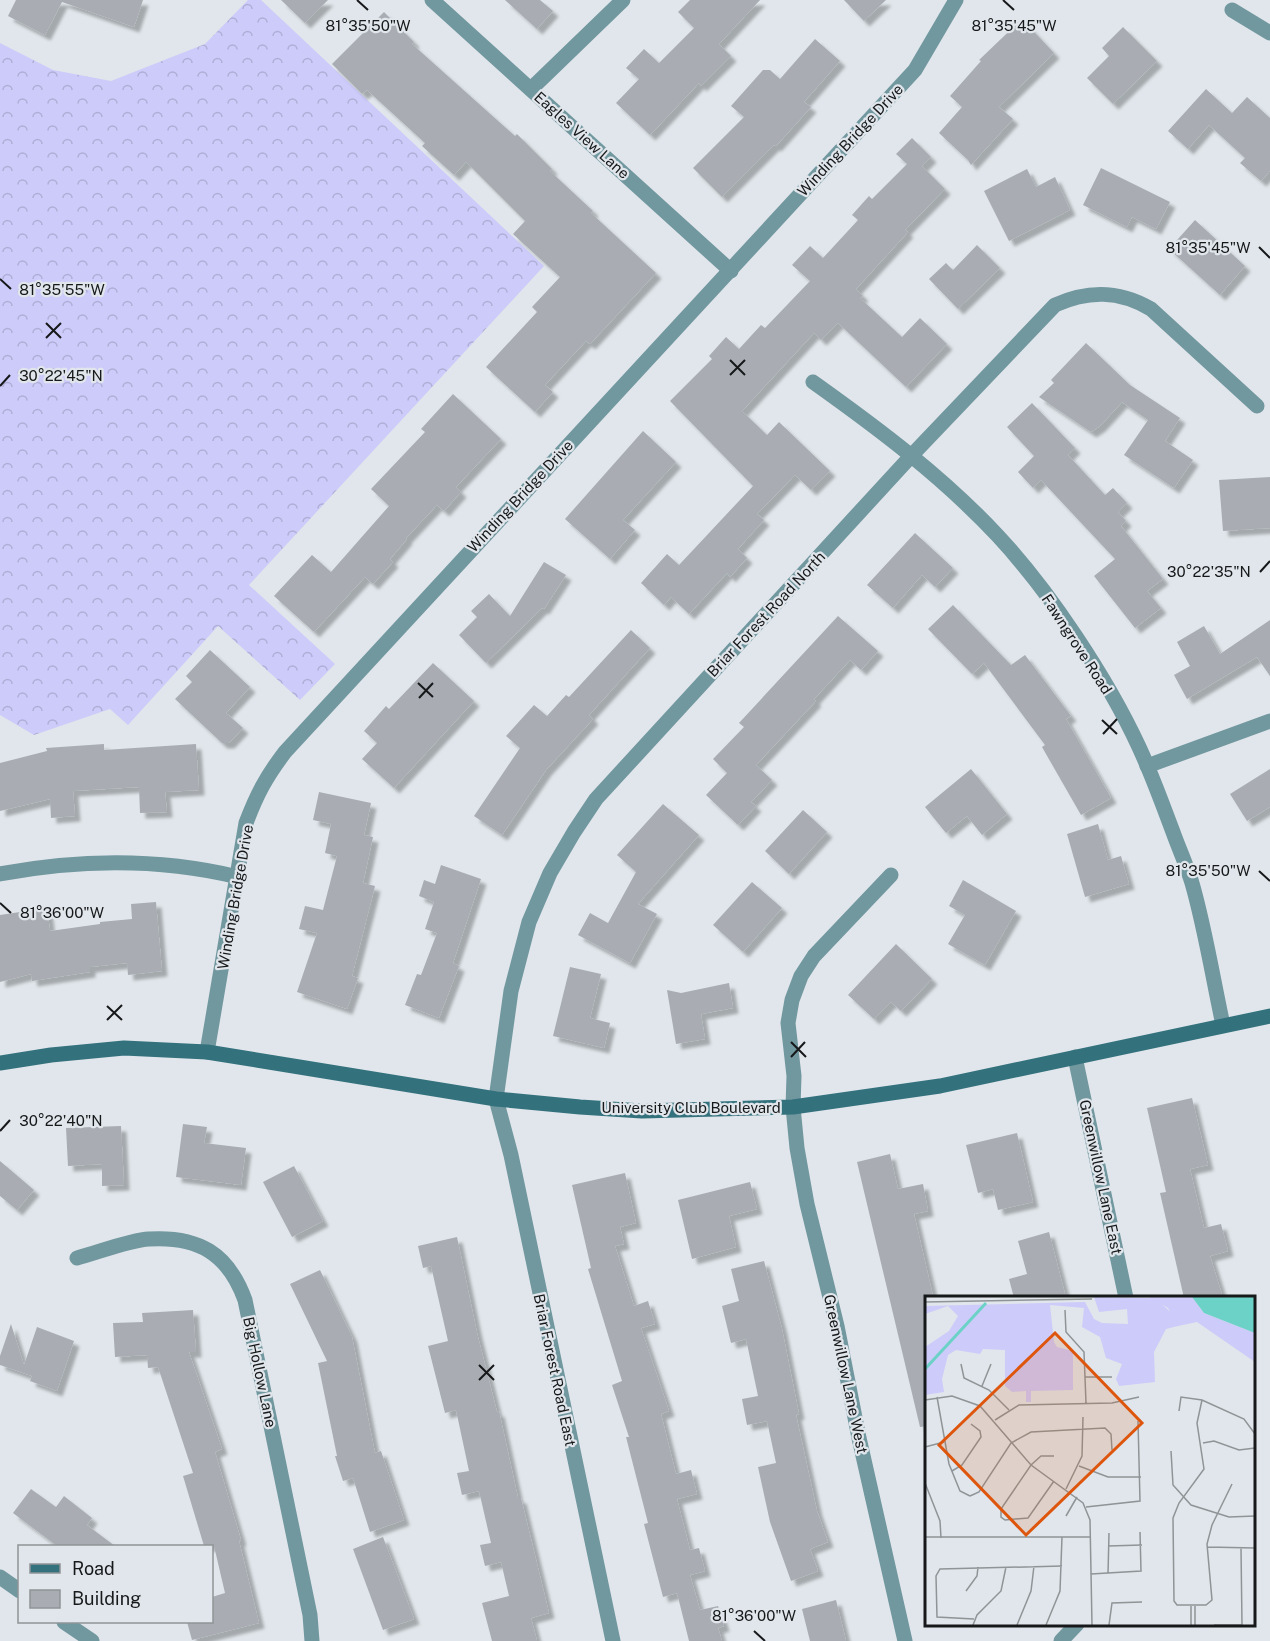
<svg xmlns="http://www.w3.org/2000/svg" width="1270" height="1641" font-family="'Public Sans',sans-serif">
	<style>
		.forest { fill: url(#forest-crowns) }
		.building { fill: #a9adb3; filter: url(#shadow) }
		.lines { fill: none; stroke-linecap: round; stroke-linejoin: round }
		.street { stroke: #71979f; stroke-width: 15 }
		.secondary { stroke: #33717d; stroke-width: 15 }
		.ticks { fill: none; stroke: #16181a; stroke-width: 2 }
		.labels { text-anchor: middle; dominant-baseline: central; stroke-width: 4.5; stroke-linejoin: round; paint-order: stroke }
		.street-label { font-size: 15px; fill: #16181a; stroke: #e0e6eb }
		.inset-river { fill: none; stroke: #6cd2c7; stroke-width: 3 }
		.inset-road { fill: none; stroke: #8f9497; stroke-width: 1.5 }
		.view { fill: #de560d; fill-opacity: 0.15; stroke: #de560d; stroke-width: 3 }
		.inset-edge { fill: none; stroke: #16181a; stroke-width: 3 }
		.ticks-label { font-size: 15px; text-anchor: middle; fill: #16181a; stroke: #e0e6eb; stroke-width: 4.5; stroke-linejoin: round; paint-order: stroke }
	</style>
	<defs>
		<pattern id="forest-crowns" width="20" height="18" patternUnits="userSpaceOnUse" patternTransform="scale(1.5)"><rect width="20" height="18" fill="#cdcbfa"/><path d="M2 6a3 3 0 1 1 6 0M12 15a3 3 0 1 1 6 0" fill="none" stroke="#afaed6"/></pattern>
		<filter id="shadow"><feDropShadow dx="5.5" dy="5.5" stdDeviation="1.5" flood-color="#0004"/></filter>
	</defs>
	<rect width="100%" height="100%" fill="#e0e6eb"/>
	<!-- forest -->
	<path class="forest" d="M248,0H261L544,266L249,585L335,664L300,700L218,626L128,725L110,709L34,735L0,715V43L53,70L111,81L205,44Z"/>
	<!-- building -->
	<g class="building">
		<path d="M16,0H143L134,27L62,2L45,35L8,16Z"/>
		<path d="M281,0H328L305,23Z"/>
		<path d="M505,0H540L553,11L537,29Z"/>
		<path d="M690,0H760L719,44L731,56L701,86L699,83L650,135L616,103L639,79L626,68L644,49L659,63L694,28L678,12Z"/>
		<path d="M844,0H886L864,21Z"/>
		<path d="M384,12L414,42L412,44L515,136L517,134L552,169L550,171L593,211L591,213L656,273L590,344L586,341L545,385L553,392L535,412L486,367L537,312L532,307L560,277L513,234L525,221L466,162L454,175L422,146L425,143L367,90L362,94L332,64Z"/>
		<path d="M1022,19L1054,53L999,107L1013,119L971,165L968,160L939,133L962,107L950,96L981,61L979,60Z"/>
		<path d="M1123,27L1157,61L1113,104L1087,78L1109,56L1102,48Z"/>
		<path d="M815,39L840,61L804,102L811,107L776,146L774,145L722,197L693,168L744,117L731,106L763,70H770L780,79Z"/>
		<path d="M1206,89L1232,113L1247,97L1270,118V171L1261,181L1240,163L1245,158L1209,125L1188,149L1168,131Z"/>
		<path d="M912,138L931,157L922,166L945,189L905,230L908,232L856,289L863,296L860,298L902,337L920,318L947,344L906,387L838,323L821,340L814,333L742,411L767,435L779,422L830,471L811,490L795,475L757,514L764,520L738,549L747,558L730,577L727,573L689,614L671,597L664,605L641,583L667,554L679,565L753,486L670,401L712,359L709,356L726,337L739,349L761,325L765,328L810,281L792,265L810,246L823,258L858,220L852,215L869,196L872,199L907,164L896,154Z"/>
		<path d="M1101,168L1170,202L1156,229L1132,217L1127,227L1083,205Z"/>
		<path d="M1027,169L1036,187L1055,177L1070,210L1009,241L984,191Z"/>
		<path d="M1195,220L1245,266L1220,295L1169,249Z"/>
		<path d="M977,245L1000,268L958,309L929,279L946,263L953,270Z"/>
		<path d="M1086,343L1130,385L1180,418L1165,441L1193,460L1174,488L1124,455L1148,420L1122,402L1100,426L1091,432L1039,397L1054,383L1051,380Z"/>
		<path d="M453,394L501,439L456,487L461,492L444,511L437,505L406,538L407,539L390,559L393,562L373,584L365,577L314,632L274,596L312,555L331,572L389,506L371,489L425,432L421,429Z"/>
		<path d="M1032,403L1075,448L1068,455L1105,495L1113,488L1127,503L1118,512L1126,521L1121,526L1163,579L1147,591L1161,608L1135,628L1094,576L1115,559L1041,480L1033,488L1018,472L1034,456L1007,427Z"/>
		<path d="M643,431L676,462L623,520L635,530L610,559L565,519Z"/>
		<path d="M1270,477V528L1223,531L1219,480Z"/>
		<path d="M915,533L953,568L935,587L922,575L893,608L867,585Z"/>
		<path d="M544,562L566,575L544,609L542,608L486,663L459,635L477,617L471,611L489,594L510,616Z"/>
		<path d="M953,605L1011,665L1025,655L1071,716L1066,719L1111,798L1081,815L1042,747L1045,745L984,663L972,674L928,629Z"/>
		<path d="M838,616L878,651L861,670L850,660L814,699L816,701L756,765L772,780L751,802L756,806L738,825L706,795L727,773L713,759L744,727L739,723Z"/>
		<path d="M1270,620V676L1257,657L1187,699L1174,675L1190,666L1177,642L1204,626L1220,654Z"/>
		<path d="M631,630L650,648L589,715L593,719L546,770L502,835L474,816L520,748L506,736L534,705L547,716L566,695L569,697Z"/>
		<path d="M210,650L250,687L226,713L243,728L229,743H222L175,699L192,682L186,676Z"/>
		<path d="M433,663L474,701L394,788L362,759L377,743L364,731L386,706L389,709Z"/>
		<path d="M104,744V750L196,744L199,790L165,792L167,812L140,813L139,787L73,791L75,816L51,818L50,799L0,811V763L47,751L46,748Z"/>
		<path d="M971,769L1007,814L982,835L967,816L946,833L925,807Z"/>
		<path d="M1270,769V807L1247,821L1230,794Z"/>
		<path d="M319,792L371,803L364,835L373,837L363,883L375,886L352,976L358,978L347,1009L297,992L317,933L299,929L305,906L323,910L337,856L325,853L331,824L313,820Z"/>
		<path d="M663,804L699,835L638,904L657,914L630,963L578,935L590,913L608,923L636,872L617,855Z"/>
		<path d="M803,810L827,832L789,874L765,851Z"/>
		<path d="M1098,824L1108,860L1121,856L1129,884L1085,897L1067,834Z"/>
		<path d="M441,865L481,879L453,963L459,966L439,1018L405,1005L417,974L421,975L437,933L425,929L434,902L419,896L424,880L435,884Z"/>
		<path d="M963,880L1016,911L985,965L948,944L965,915L949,906Z"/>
		<path d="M752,882L782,908L743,952L713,925Z"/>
		<path d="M156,902L162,971L128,975L127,963L90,967V972L32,981L31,974L0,982V915L47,908L50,931L100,924V922L132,919L131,904Z"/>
		<path d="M896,944L932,979L901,1011L891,1002L874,1019L848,995Z"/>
		<path d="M570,967L601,974L590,1018L610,1023L604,1048L553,1036Z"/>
		<path d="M729,983L733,1008L701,1014L705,1039L676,1044L667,990L681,993Z"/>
		<path d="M1192,1098L1208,1165L1190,1169L1204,1228L1221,1224L1228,1251L1210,1256L1223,1298H1184L1160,1193L1166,1192L1147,1108Z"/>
		<path d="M183,1124L207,1127L204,1143L246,1148L241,1185L176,1177Z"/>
		<path d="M121,1126L124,1185L102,1186V1164L68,1166L66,1128Z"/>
		<path d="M1017,1133L1033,1202L998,1210L993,1189L978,1193L966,1145Z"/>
		<path d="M890,1154L898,1189L923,1184L928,1211L914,1214L933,1296L927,1297V1426L920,1427L857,1162Z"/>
		<path d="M0,1161L34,1190L17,1210L0,1196Z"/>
		<path d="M294,1166L323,1221L292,1237L263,1182Z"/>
		<path d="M625,1173L636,1223L620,1227L624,1244L615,1246L634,1306L648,1301L655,1324L641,1328L669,1411L661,1414L676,1474L691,1470L697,1494L677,1499L690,1550L699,1548L705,1571L690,1575L700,1610L718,1606L724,1626L718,1628L722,1641H689L677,1593L663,1597L644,1524L648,1523L626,1437H629L612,1385L622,1381L588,1269L591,1268L572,1185Z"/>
		<path d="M750,1182L757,1209L729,1216L736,1247L692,1259L678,1200Z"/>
		<path d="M1049,1232L1066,1298H1014L1009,1279L1027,1274L1018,1241Z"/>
		<path d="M457,1237L477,1333L497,1412L499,1411L518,1498H521L549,1613L531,1618L537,1641H492L482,1603L509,1596L501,1562L485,1566L480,1545L491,1543L479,1491L462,1495L457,1473L469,1471L456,1410L445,1413L428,1346L448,1341L431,1266L423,1268L418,1246Z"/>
		<path d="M764,1261L782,1329L799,1414L796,1415L817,1511L828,1542L810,1549L818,1571L791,1581L770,1522L758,1467L776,1463L767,1421L747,1425L742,1399L758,1396L746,1339L731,1343L722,1306L739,1301L731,1269Z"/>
		<path d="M320,1270L352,1337L375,1453L381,1451L404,1520L370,1532L353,1478L343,1481L335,1456H337L318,1363L327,1361L290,1284Z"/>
		<path d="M193,1310L196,1352H189L222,1449L215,1452L241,1540L239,1541L259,1623L192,1640L187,1622H212V1597L225,1593L214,1546H204L183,1476L193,1473L158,1367L148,1368L147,1355L115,1357L113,1323L143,1322L142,1313Z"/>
		<path d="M11,1324L24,1365L37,1327L74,1341L57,1391L30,1381L32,1376L0,1365V1356Z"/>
		<path d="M31,1489L56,1507L64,1496L92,1518L87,1525L115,1546H57L13,1513Z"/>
		<path d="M383,1537L414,1619L383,1630L353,1549Z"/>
		<path d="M836,1600L846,1641H810L802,1609Z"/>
	</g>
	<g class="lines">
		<!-- street -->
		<g class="street">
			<path d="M432,0L731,271"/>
			<path d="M1232,10L1270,33"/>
			<path d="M531,89L623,0"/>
			<path d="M813,382C879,429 943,477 998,536C1050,592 1107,678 1139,747C1152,775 1162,803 1173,832C1179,849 1187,866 1192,883C1205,928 1213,979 1223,1025"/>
			<path d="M1147,766L1270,721"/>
			<path d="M0,874C80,859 159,858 238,877"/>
			<path d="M891,875L814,956L801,976L792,1000L788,1023L794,1076L793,1107L797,1148L807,1204L837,1326L859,1438L905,1641"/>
			<path d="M207,1052L246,823C257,794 266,777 285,752L915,70L956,0"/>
			<path d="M1075,1057L1126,1298"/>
			<path d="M77,1258C97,1253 129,1240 149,1239C198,1236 228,1253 245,1300L310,1615L312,1641"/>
			<path d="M0,1577L20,1591"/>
			<path d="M64,1622L92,1641"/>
			<path d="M613,1641L511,1155L496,1099L511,991L529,922L550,873L574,832L596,799L912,455L1055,305C1088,290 1119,290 1151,309L1257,406"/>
			<path d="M1061,1641L1077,1624"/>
		</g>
		<!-- secondary -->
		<path class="secondary" d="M0,1063L51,1055L124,1048L207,1052L496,1099L580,1107L642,1111L793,1107L940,1086L1270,1016"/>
	</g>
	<!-- ticks -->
	<path class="ticks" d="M357,0L368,10M1003,0L1014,10M1259,247L1270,258M0,279L11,289M46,323L61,338M46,338L61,323M730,360L745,375M730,375L745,360M0,386L10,375M1260,572L1270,561M418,683L433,697M419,698L433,683M1102,720L1117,734M1103,734L1117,719M1259,871L1270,881M0,903L11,913M107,1006L122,1020M107,1020L122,1005M791,1042L806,1057M791,1057L805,1042M0,1131L10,1120M479,1365L494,1380M479,1380L494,1365M754,1631L765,1641"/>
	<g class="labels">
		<!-- street labels -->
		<g class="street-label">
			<text transform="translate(582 135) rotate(42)">Eagles View Lane</text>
			<text transform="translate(850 140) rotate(-47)">Winding Bridge Drive</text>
			<text transform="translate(520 496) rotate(-47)">Winding Bridge Drive</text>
			<text transform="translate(766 614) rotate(-47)">Briar Forest Road North</text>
			<text transform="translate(1077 644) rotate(57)">Fawngrove Road</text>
			<text transform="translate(235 897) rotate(-80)">Winding Bridge Drive</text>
			<text x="691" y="1107">University Club Boulevard</text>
			<text transform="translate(1101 1177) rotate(78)">Greenwillow Lane East</text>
			<text transform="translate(555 1370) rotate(78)">Briar Forest Road East</text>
			<text transform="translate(260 1372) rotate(78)">Big Hollow Lane</text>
			<text transform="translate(846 1374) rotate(78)">Greenwillow Lane West</text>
		</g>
	</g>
	<!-- overview -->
	<g transform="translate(925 1296)">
		<rect width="330" height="330" fill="#e0e6eb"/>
		<path d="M169,1L230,2L251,21L253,30L241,33L229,56L230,86L194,90L191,83L197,68L181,62L175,41L157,31L159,12L125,9L129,46L132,51L148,55V94L106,95V106H101V95L87,96L80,90V54L58,53L55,58L31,54L23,59L17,83L19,96L0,99V51L24,35L33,20L23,10L0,18V10L160,6L169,23L177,27L203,28L202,13L174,16Z" fill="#cdcbfa"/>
		<path d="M224,1H267L279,17L330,37V66L272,26L253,30L243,12Z" fill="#cdcbfa"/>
		<path d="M267,1H330V37L279,17Z" fill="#6cd2c7"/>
		<path class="inset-river" d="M0,73L61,7"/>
		<path class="inset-road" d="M0,6L167,3M140,14L141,36L159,56L161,107M36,68L39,82L64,94L84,114M160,81H187M57,90L66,68M12,101L24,168L35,195L45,200M0,104L27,100L55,110L106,169L158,207L165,224L167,329M277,104L272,127L279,173L254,207L248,222L249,305L252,309H281L287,304L282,248L287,229L307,188M254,115L256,101L277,104L319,123L330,138M70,124L94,109L187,107L214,101M278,147L289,145L314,154L330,152M0,151L19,146M246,155L248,189L266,209L304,221L330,220M154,170L183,181H216M27,175L37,169L56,141L55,135L46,128M129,185L103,222L80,224L76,221V213L106,169L116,160H129M0,187L15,225L16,242M141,193L157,160L158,121M45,200L54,196L86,147L106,136L180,132L186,138L187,154M161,211L215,205L213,125M141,220L152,201M0,241H165M183,250L217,249M282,251L330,252M316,252L317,329M166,278L216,275L215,236M183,278L184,237M41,295L52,280L53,271M270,310V329M49,323L12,321L11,280L15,273L137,270M48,329L52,319L76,295L81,271M92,329L106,295L109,270M121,329L135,295L137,241M184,329L187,307L217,306M266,329V310M289,329H317"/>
		<path class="view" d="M130,37L217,127L101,239L14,149Z"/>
		<rect width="330" height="330" class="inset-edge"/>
	</g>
	<g class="ticks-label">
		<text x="368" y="31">81°35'50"W</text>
		<text x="1014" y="31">81°35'45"W</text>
		<text x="1208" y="253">81°35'45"W</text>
		<text x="62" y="295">81°35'55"W</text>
		<text x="61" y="381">30°22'45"N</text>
		<text x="1209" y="577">30°22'35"N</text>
		<text x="1208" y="876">81°35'50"W</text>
		<text x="62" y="918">81°36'00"W</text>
		<text x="61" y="1126">30°22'40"N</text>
		<text x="754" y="1621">81°36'00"W</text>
	</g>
	<!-- legend -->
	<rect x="18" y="1545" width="195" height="78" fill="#e0e6eb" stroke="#8f9497" stroke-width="1.5"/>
	<rect x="30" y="1564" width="30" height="9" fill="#33717d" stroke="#8f9497" stroke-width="1.5"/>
	<text x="72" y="1575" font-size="18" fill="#16181a">Road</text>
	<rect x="30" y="1590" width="30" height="18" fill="#a9adb3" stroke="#8f9497" stroke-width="1.5"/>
	<text x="72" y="1605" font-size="18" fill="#16181a">Building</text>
</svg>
